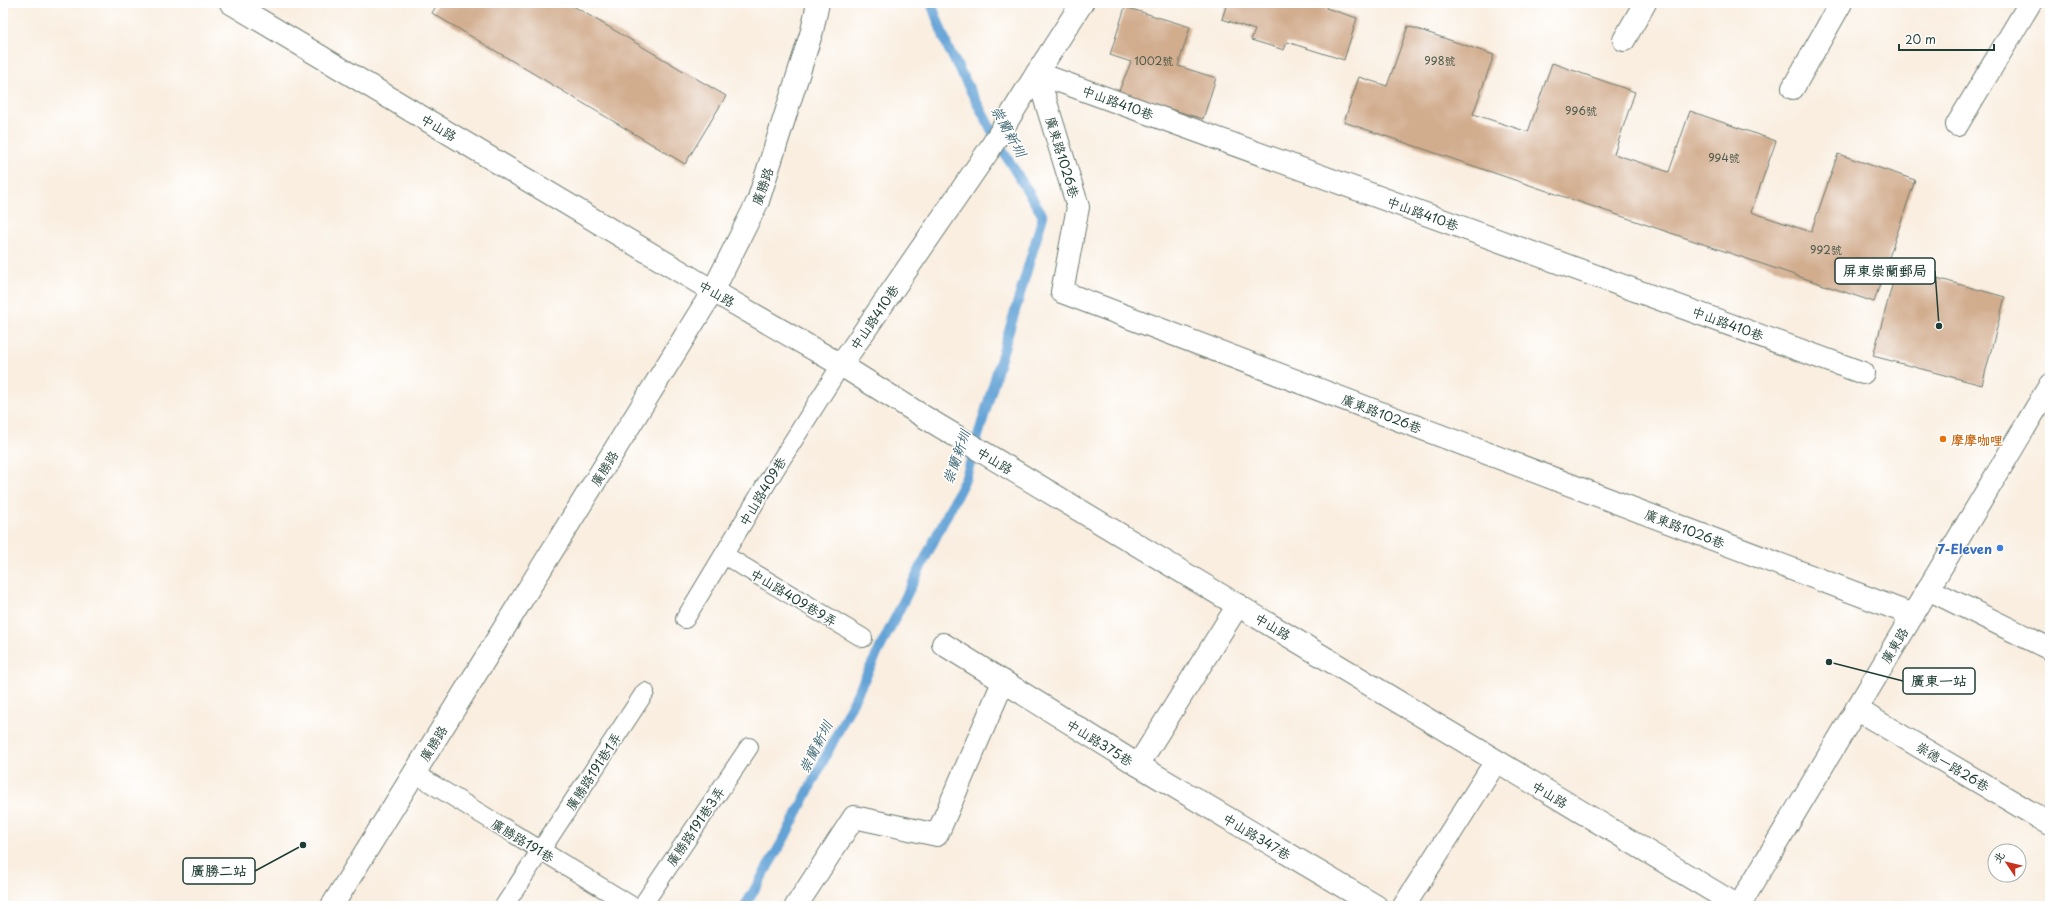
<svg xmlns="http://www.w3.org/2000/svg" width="2053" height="909" font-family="'Playpen Sans','LXGW WenKai TC',sans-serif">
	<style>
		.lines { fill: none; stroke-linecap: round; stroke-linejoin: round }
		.stream { stroke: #64a3d6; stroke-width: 10 }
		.building { fill: #d1ac8d }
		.lane-casing { stroke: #6b7b70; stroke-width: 20 }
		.street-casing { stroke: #6b7b70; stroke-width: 24 }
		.secondary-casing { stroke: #6b7b70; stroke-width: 24 }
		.lane { stroke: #fff; stroke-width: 18 }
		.street { stroke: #fff; stroke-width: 22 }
		.secondary { stroke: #fff; stroke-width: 22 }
		.food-dot { fill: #e8710a; stroke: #fff; stroke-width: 1.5 }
		.shop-dot { fill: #3f7fe0; stroke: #fff; stroke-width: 1.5 }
		.labels { text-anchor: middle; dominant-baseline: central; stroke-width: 3; stroke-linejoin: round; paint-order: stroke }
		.number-label { font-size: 11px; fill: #4c594a }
		.street-label { font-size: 13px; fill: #1f3d34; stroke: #fff }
		.food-label { font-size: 13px; font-weight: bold; fill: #c56008; stroke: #fff; text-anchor: start }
		.shop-label { font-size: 13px; font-weight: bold; fill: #366cbe; stroke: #fff; text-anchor: end }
		.water-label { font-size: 14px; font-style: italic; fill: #37616d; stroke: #fff }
		.leader { fill: none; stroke: #1f3d34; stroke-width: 1.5 }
		.callout-dot { fill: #1f3d34; stroke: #fff; stroke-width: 1.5 }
		.callout { fill: #fff; stroke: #1f3d34; stroke-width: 1.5 }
		.callout-label { font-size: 14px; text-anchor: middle; font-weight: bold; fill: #1f3d34 }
	</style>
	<rect width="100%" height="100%" fill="#fff"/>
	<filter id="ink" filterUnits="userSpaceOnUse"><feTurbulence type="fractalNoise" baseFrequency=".025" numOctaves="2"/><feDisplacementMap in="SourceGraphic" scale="8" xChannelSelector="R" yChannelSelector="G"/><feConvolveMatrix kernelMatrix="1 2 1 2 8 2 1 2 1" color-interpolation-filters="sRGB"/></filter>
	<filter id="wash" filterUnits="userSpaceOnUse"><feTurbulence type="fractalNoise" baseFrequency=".012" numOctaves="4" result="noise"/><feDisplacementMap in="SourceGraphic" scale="16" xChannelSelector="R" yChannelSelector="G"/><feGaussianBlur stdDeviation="0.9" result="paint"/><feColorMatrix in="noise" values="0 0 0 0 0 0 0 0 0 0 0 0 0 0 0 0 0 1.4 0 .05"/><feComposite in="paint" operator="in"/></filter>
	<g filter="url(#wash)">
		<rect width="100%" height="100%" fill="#f9eee0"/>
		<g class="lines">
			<!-- stream -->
			<path class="stream" d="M745,906L785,837L966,477L1043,216L1001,148L948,48L931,3"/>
		</g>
		<g id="blocks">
			<!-- building -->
			<g class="building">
				<path d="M438,3H568L726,96L685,164L432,13Z"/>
				<path d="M1227,3H1327L1326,8L1357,18L1344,60L1287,42L1284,50L1251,40L1255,30L1222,19Z"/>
				<path d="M1125,7L1190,27L1178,66L1216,78L1203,119L1118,93L1131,62L1110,55Z"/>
				<path d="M1408,26L1494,55L1473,114L1528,132L1552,63L1635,92L1614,154L1669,172L1690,111L1776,141L1751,212L1811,232L1838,154L1915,180L1874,302L1344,122L1359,77L1387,86Z"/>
				<path d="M1897,267L2005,297L1982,385L1873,356Z"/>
			</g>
		</g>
	</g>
	<g filter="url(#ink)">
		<use href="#blocks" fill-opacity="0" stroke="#6b7b70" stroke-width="1"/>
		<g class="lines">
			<defs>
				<g id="lane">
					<path d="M724,555L863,638"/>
					<path d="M685,619L774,471L841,365"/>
					<path d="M414,773L632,906"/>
					<path d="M504,906L645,692"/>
					<path d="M642,906L749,747"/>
				</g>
				<g id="street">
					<path d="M231,3L713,291L841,365L926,418L1738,906"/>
					<path d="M1082,3L1037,73L1078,207L1062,292L1913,615"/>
					<path d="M1624,40L1645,3"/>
					<path d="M1793,88L1841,3"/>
					<path d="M1957,125L2030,3"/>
					<path d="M841,365L989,150L1037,73L1863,373"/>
					<path d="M1928,589L2050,649"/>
					<path d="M943,644L1138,765L1376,906"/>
					<path d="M1856,709L2050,824"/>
					<path d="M1138,765L1238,605"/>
					<path d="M796,906L854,817L937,835L1003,682"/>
					<path d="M1404,906L1496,761"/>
				</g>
				<g id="secondary">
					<path d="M332,906L713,291L758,201L812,31L818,3"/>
					<path d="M1739,906L2050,385"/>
				</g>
			</defs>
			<!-- lane casing -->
			<use href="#lane" class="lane-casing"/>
			<!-- street casing -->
			<use href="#street" class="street-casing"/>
			<!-- secondary casing -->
			<use href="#secondary" class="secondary-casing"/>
			<!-- lane -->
			<use href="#lane" class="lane"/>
			<!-- street -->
			<use href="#street" class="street"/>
			<!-- secondary -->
			<use href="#secondary" class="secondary"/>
		</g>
	</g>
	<!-- markers -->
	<circle class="food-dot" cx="1943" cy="439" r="4"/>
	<circle class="shop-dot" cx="2000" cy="548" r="4"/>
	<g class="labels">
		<!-- number labels -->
		<g class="number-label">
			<text x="1154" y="60">1002號</text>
			<text x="1440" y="60">998號</text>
			<text x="1581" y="110">996號</text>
			<text x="1724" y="157">994號</text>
			<text x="1826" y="249">992號</text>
		</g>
		<!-- street labels -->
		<g class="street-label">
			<text transform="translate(1118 102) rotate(20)">中山路410巷</text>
			<text transform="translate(439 127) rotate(31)">中山路</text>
			<text transform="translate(1063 157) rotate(73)">廣東路1026巷</text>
			<text transform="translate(762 186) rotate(-71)">廣勝路</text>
			<text transform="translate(1423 213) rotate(20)">中山路410巷</text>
			<text transform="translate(717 293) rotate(30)">中山路</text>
			<text transform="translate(874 317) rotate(-56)">中山路410巷</text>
			<text transform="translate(1728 323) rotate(20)">中山路410巷</text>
			<text transform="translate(1382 413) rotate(21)">廣東路1026巷</text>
			<text transform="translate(995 460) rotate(31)">中山路</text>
			<text transform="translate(604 468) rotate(-58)">廣勝路</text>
			<text transform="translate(762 491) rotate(-59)">中山路409巷</text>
			<text transform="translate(1685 528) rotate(21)">廣東路1026巷</text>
			<text transform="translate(794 597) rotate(31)">中山路409巷9弄</text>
			<text transform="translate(1273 626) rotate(31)">中山路</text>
			<text transform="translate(1894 645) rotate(-59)">廣東路</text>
			<text transform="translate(1100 742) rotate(32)">中山路375巷</text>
			<text transform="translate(433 743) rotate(-58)">廣勝路</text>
			<text transform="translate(1953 766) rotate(31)">崇德一路26巷</text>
			<text transform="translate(593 771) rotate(-57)">廣勝路191巷1弄</text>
			<text transform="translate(1550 794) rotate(31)">中山路</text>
			<text transform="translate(695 826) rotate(-56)">廣勝路191巷3弄</text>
			<text transform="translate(1257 836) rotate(31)">中山路347巷</text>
			<text transform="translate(523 840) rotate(31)">廣勝路191巷</text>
		</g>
		<!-- food labels -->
		<g class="food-label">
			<text x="1951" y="439">摩摩咖哩</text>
		</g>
		<!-- shop labels -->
		<g class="shop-label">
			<text x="1992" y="548">7-Eleven</text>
		</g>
		<!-- water labels -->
		<g class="water-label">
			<text transform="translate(1009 131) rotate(61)">崇蘭新圳</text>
			<text transform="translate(956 457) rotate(-71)">崇蘭新圳</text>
			<text transform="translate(815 747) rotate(-63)">崇蘭新圳</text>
		</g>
	</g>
	<!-- callouts -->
	<path class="leader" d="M1939 326L1935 271M1829 662L1903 681M303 845L255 871"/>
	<g class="callout-dot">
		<circle cx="1939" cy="326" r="4"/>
		<circle cx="1829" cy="662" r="4"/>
		<circle cx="303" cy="845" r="4"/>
	</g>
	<g class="callout">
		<rect x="1835" y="258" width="100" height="26" rx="4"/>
		<rect x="1903" y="668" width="72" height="26" rx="4"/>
		<rect x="183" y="858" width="72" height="26" rx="4"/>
	</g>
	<g class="callout-label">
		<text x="1885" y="276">屏東崇蘭郵局</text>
		<text x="1939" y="686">廣東一站</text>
		<text x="219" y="876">廣勝二站</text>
	</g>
	<!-- margin -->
	<rect width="2053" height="909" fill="none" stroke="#fff" stroke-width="16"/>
	<!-- north arrow -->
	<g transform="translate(2007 863) rotate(305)"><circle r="19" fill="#ffffff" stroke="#a5b1ae"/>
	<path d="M0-3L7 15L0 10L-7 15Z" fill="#c8321e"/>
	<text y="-6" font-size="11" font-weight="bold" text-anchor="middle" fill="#1f3d34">北</text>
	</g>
	<!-- scale -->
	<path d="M1899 44v6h95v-6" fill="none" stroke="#1f3d34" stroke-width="2"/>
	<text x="1905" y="44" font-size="12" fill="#1f3d34" stroke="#ffffff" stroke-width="3" paint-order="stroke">20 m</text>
</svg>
